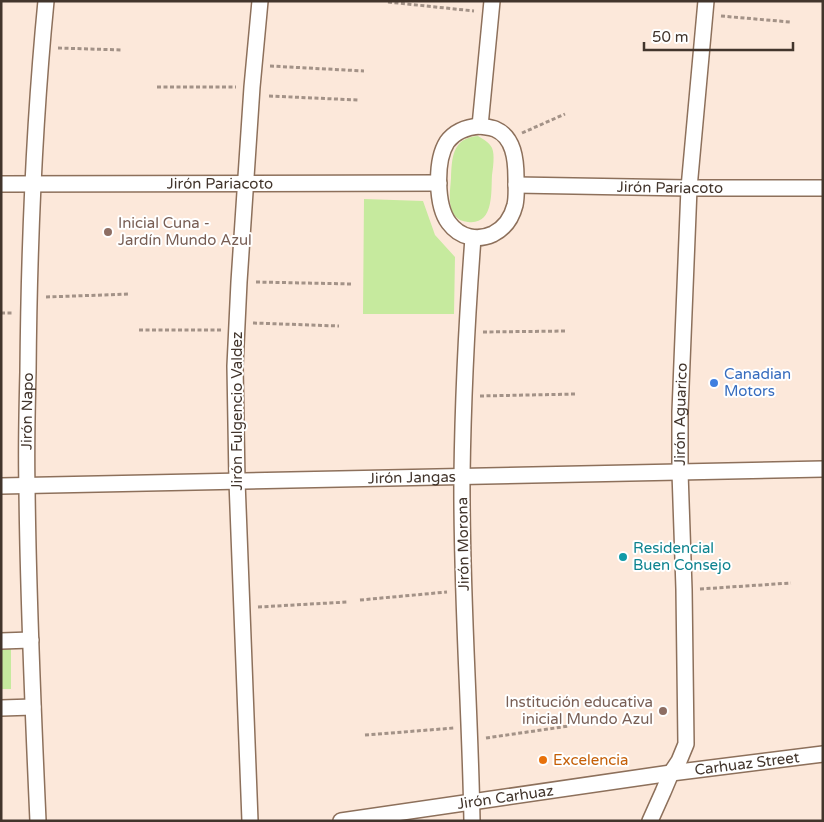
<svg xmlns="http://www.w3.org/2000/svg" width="824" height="822" font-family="'Varela Round',sans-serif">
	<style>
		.green { fill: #c6ea9e }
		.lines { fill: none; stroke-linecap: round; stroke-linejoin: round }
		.minor-casing { stroke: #8d705b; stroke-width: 18 }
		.path { stroke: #a39287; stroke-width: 3; stroke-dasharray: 4 2.5; stroke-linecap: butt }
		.minor { stroke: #fff; stroke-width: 15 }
		.education-dot { fill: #8d6e63; stroke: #fff; stroke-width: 2 }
		.shop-dot { fill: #3f7fe0; stroke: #fff; stroke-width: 2 }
		.culture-dot { fill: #0f9aa8; stroke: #fff; stroke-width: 2 }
		.food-dot { fill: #e8710a; stroke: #fff; stroke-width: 2 }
		.labels { text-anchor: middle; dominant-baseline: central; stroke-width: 4; stroke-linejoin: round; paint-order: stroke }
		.street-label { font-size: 15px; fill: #42352c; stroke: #fff }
		.education-label { font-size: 15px; fill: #785e54; stroke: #fff; text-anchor: start }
		.shop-label { font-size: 15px; fill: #366cbe; stroke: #fff; text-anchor: start }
		.culture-label { font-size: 15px; fill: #0d838f; stroke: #fff; text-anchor: start }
		.food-label { font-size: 15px; fill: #c56008; stroke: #fff; text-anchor: start }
	</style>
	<rect width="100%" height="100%" fill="#fce8da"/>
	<!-- green -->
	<g class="green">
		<path d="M478,136C483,139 490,143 492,148C495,154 493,169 492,175C491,193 494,225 468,222C445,220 450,194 451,178C452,158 452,138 478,136Z"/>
		<path d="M364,199L423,201L435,235L455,257L454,314H363Z"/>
		<rect x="1" y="646" width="10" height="43"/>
	</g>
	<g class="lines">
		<defs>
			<g id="minor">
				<path d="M480,126C484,127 490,127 495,129C514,137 516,160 516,178C516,187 517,196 515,205C512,217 505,228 493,234C478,241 460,238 449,223C436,206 435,161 447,142C455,131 467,127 480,126Z"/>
				<path d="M480,126L492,1"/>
				<path id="s1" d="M1,184L439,183"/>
				<path id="s2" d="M516,185L689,188H823"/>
				<path id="s3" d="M1,486L823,469"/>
				<path d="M1,641L31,640"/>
				<path d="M1,708L33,707"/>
				<path id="s4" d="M38,821C33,710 28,598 27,487C26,449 27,410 28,372C29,248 34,124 46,1"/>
				<path d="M250,821L237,481L235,366L239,282L252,87L260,1"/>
				<path id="s5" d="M341,821L671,773L823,754"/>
				<path d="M472,821C470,706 461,591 462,476C463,397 467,317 473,238"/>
				<path id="s6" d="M650,821L663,792L671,773L679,761L686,744L684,589L680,472V412L689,188L706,1"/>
			</g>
		</defs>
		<!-- minor casing -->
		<use href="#minor" class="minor-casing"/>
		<!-- path -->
		<g class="path">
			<path d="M388,2L474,11"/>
			<path d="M721,16L790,22"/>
			<path d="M58,48L122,50"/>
			<path d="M270,66L364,71"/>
			<path d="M157,87H236"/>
			<path d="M269,96L358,100"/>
			<path d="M522,133L565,114"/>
			<path d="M256,282L353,284"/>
			<path d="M46,297L130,294"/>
			<path d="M1,313H13"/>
			<path d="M253,323L339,326"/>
			<path d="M139,330H221"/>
			<path d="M483,332L567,331"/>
			<path d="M480,396L576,394"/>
			<path d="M700,589L791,583"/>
			<path d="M360,600L447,592"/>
			<path d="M258,607L347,602"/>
			<path d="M365,735L454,728"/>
			<path d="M486,738L569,726"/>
		</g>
		<!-- minor -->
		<use href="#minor" class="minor"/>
	</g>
	<!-- markers -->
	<g class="education-dot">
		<circle cx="108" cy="232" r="5"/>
		<circle cx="663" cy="711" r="5"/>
	</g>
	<circle class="shop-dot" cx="714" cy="383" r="5"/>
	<circle class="culture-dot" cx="623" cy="557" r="5"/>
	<circle class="food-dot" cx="543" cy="760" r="5"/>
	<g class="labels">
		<!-- street labels -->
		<g class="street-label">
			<text stroke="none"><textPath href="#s1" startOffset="219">Jirón Pariacoto</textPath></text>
			<text stroke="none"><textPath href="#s2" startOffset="154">Jirón Pariacoto</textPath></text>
			<text stroke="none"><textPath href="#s4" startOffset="410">Jirón Napo</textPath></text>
			<text transform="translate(237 411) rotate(-90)">Jirón Fulgencio Valdez</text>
			<text stroke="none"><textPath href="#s6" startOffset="415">Jirón Aguarico</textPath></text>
			<text stroke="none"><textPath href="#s3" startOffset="411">Jirón Jangas</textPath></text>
			<text transform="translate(463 544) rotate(-91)">Jirón Morona</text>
			<text stroke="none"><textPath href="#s5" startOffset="410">Carhuaz Street</textPath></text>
			<text stroke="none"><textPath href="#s5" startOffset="166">Jirón Carhuaz</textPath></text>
		</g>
		<!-- education labels -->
		<g class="education-label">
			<text x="118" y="223">Inicial Cuna -<tspan x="118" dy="17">Jardín Mundo Azul</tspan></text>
			<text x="653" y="702" text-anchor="end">Institución educativa<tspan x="653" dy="17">inicial Mundo Azul</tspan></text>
		</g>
		<!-- shop labels -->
		<g class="shop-label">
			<text x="724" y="374">Canadian<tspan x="724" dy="17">Motors</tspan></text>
		</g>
		<!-- culture labels -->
		<g class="culture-label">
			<text x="633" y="548">Residencial<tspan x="633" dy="17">Buen Consejo</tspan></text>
		</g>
		<!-- food labels -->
		<g class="food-label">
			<text x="553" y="760">Excelencia</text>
		</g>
	</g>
	<!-- border -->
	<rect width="824" height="822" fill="none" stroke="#42352c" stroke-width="5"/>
	<!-- scale -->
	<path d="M644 42v8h149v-8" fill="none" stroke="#42352c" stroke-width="2.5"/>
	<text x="652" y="42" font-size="15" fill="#42352c" stroke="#ffffff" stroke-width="4" paint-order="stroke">50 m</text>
</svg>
